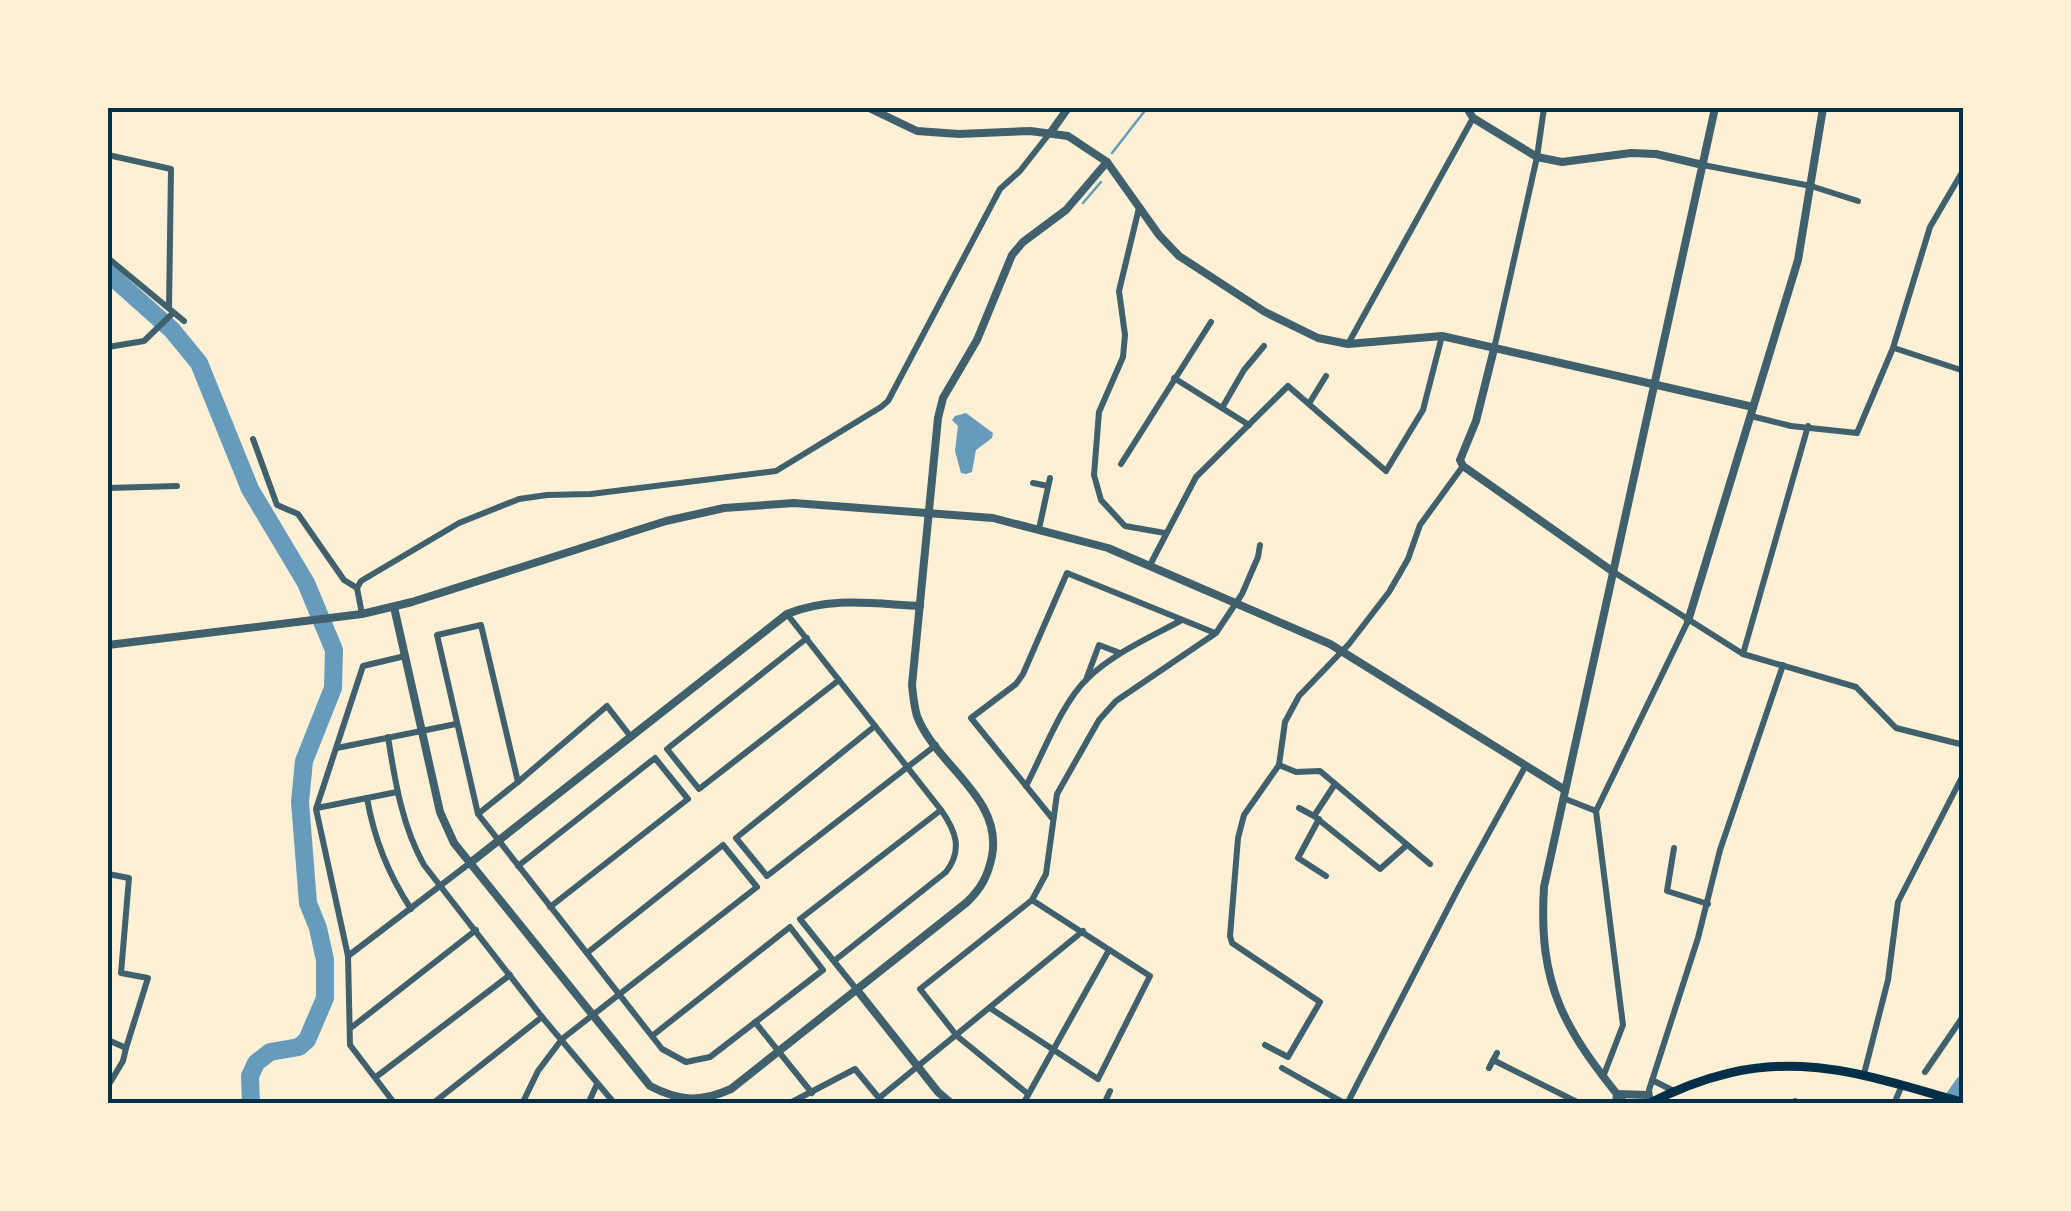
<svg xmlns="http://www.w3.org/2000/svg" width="2071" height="1211" font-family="Literata,serif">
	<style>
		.water { fill: #669bbc }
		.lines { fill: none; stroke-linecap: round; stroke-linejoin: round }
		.stream { stroke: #669bbc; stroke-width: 2.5 }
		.river { stroke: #669bbc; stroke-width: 18 }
		.minor { stroke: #3f606c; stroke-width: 6 }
		.tertiary { stroke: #3f606c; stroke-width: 8 }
		.secondary { stroke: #003049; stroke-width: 9 }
		.neatline { fill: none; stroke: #003049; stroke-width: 4 }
	</style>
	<rect width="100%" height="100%" fill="#fdf0d5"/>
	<!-- water -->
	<path class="water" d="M966,413L993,433L992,438L976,450L972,472L966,474L961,473L955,451L958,426L952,420L955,416Z"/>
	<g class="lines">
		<!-- stream -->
		<g class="stream">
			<path d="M1112,153L1147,108"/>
			<path d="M1083,203L1101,182"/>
		</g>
		<!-- river -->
		<g class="river">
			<path d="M108,273L172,330L199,363L250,489L306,583L334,650L333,688L304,761L300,802L308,903L318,928L325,960V998L307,1040L299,1047L270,1052L256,1063L250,1076L251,1104"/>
			<path d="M1950,1104L1964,1084"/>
		</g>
		<!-- minor -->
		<g class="minor">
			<path d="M108,155L171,169L169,308"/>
			<path d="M1703,165L1811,186L1858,201"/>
			<path d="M1139,208L1119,291L1125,335L1123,357L1099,412L1094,475L1101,500L1125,526L1165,533"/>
			<path d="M108,258L184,321"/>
			<path d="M1348,344L1473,118"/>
			<path d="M108,347L144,341L173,313"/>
			<path d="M1894,348L1964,371"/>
			<path d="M1494,349L1537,157L1544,108"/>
			<path d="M1174,378L1249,425"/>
			<path d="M1310,402L1326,376"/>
			<path d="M1222,408L1244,370L1264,346"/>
			<path d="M1751,416L1791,426L1857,433L1893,348L1930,227L1964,169"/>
			<path d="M253,439L277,505L298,514L344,580L357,588"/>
			<path d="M1121,464L1211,322"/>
			<path d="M1033,483L1048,486"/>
			<path d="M108,488L177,486"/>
			<path d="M1039,529L1050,478"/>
			<path d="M1150,565L1196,477L1288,386L1386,471L1423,410L1442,336"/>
			<path d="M1612,571L1743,654L1856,687L1896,728L1964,745"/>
			<path d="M362,614L357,588L361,581L459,523L519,499L547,495L591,494L776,471L881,407L888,401L1000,189L1020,171L1049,134"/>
			<path d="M787,614L941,810C956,831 963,850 946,872L834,961"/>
			<path d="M807,638L667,749L699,789L839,680"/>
			<path d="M1743,654L1808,426"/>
			<path d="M1087,677L1099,645L1120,653"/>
			<path d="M875,726L736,838L767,876L936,745"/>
			<path d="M388,737C395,781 402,826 424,865L542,1017L615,1104"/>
			<path d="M337,748L456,724"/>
			<path d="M1279,765L1296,772L1320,771L1430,864"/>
			<path d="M518,782L607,706L631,737"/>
			<path d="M1335,784L1314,816L1380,869L1407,845"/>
			<path d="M1026,786C1043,754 1062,702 1088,678C1114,653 1149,638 1180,621"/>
			<path d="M367,798C374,839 388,874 411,909"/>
			<path d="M1563,798L1596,811"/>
			<path d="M317,808L397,792"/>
			<path d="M1299,808L1314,816"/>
			<path d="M478,814L437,635L481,625L518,782L478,814L662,1049L686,1062L710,1057L823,970L790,927L652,1036"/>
			<path d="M1052,818L971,718L1016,684L1023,674L1067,573L1215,633"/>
			<path d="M1319,819L1298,858L1326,876"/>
			<path d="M1674,848L1667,891L1708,904"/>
			<path d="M518,866L655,758L688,799L550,907"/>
			<path d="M108,874L129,878L121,973L148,978L126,1048"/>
			<path d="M348,956L470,863"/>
			<path d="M857,990L800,919L941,810"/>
			<path d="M990,1008L1098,1079L1150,976L1032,900"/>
			<path d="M755,1022L812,1093"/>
			<path d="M352,1027L476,930"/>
			<path d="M108,1040L126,1048L123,1061L108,1086"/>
			<path d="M1265,1045L1288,1057L1320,1002L1232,943L1230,936L1238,838L1244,815L1279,765L1285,722L1299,696L1349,644L1389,592L1408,559L1420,525L1463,466"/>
			<path d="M1493,1060L1581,1104"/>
			<path d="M1282,1068L1346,1104"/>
			<path d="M1489,1068L1497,1053"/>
			<path d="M1925,1072L1964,1015"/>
			<path d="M1864,1074L1888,980L1898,902L1964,773"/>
			<path d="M376,1077L510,975"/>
			<path d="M1603,1077L1623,1025L1596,811L1688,621"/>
			<path d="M1652,1080L1674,1091"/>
			<path d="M1028,1094L957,1036L920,989L1032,900L1046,874L1057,794L1099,720L1116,701L1216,633L1242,594L1258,557L1260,545"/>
			<path d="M1650,1097L1649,1090L1698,938L1720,850L1783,665"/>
			<path d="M879,1098L1083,931"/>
			<path d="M1795,1101L1796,1104"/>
			<path d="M395,1104L350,1045L348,956L316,809L363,666L405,656"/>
			<path d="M432,1104L542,1017"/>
			<path d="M522,1104L538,1071L562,1039L757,887L723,845L587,953"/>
			<path d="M588,1104L597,1084"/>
			<path d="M788,1104L855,1069L884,1104"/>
			<path d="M1023,1104L1109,950"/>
			<path d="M1104,1104L1110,1091"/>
			<path d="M1347,1104L1459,887L1525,767"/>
			<path d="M1894,1104L1902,1085"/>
		</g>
		<!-- tertiary -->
		<g class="tertiary">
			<path d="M869,108L917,131L959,134L1030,131L1068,136L1107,162L1159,235L1179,256L1265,312L1318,338L1348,344L1442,336L1753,407"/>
			<path d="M1467,108L1473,118L1537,157L1562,162L1631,153L1656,154L1703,165"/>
			<path d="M1051,132L1068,108"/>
			<path d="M1494,349L1476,421L1460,460L1463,466L1612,571"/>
			<path d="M394,607L440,812L454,843L650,1086C679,1101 700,1103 731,1089L966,903C981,889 988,876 992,856C1003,797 936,766 917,716C914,706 913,695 912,685L938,418L943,398L977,340L1012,255L1023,242L1066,210L1107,162"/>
			<path d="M1688,621L1798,260L1823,108"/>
			<path d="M108,645L362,614L412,602L666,521L724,508L794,503L993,518L1108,548L1330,644L1565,790"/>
			<path d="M470,863L787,614C831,596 875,604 920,606"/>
			<path d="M857,990L938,1092L952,1104"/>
			<path d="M1616,1104L1617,1094L1648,1095"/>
			<path d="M1625,1104C1564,1029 1538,986 1544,887L1715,108"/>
		</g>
		<!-- secondary -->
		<path class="secondary" d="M1648,1104C1768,1042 1843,1067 1964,1103"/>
	</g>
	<!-- border -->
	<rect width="2071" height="1211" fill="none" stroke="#fdf0d5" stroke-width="220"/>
	<rect x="110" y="110" width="1851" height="991" class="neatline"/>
</svg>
